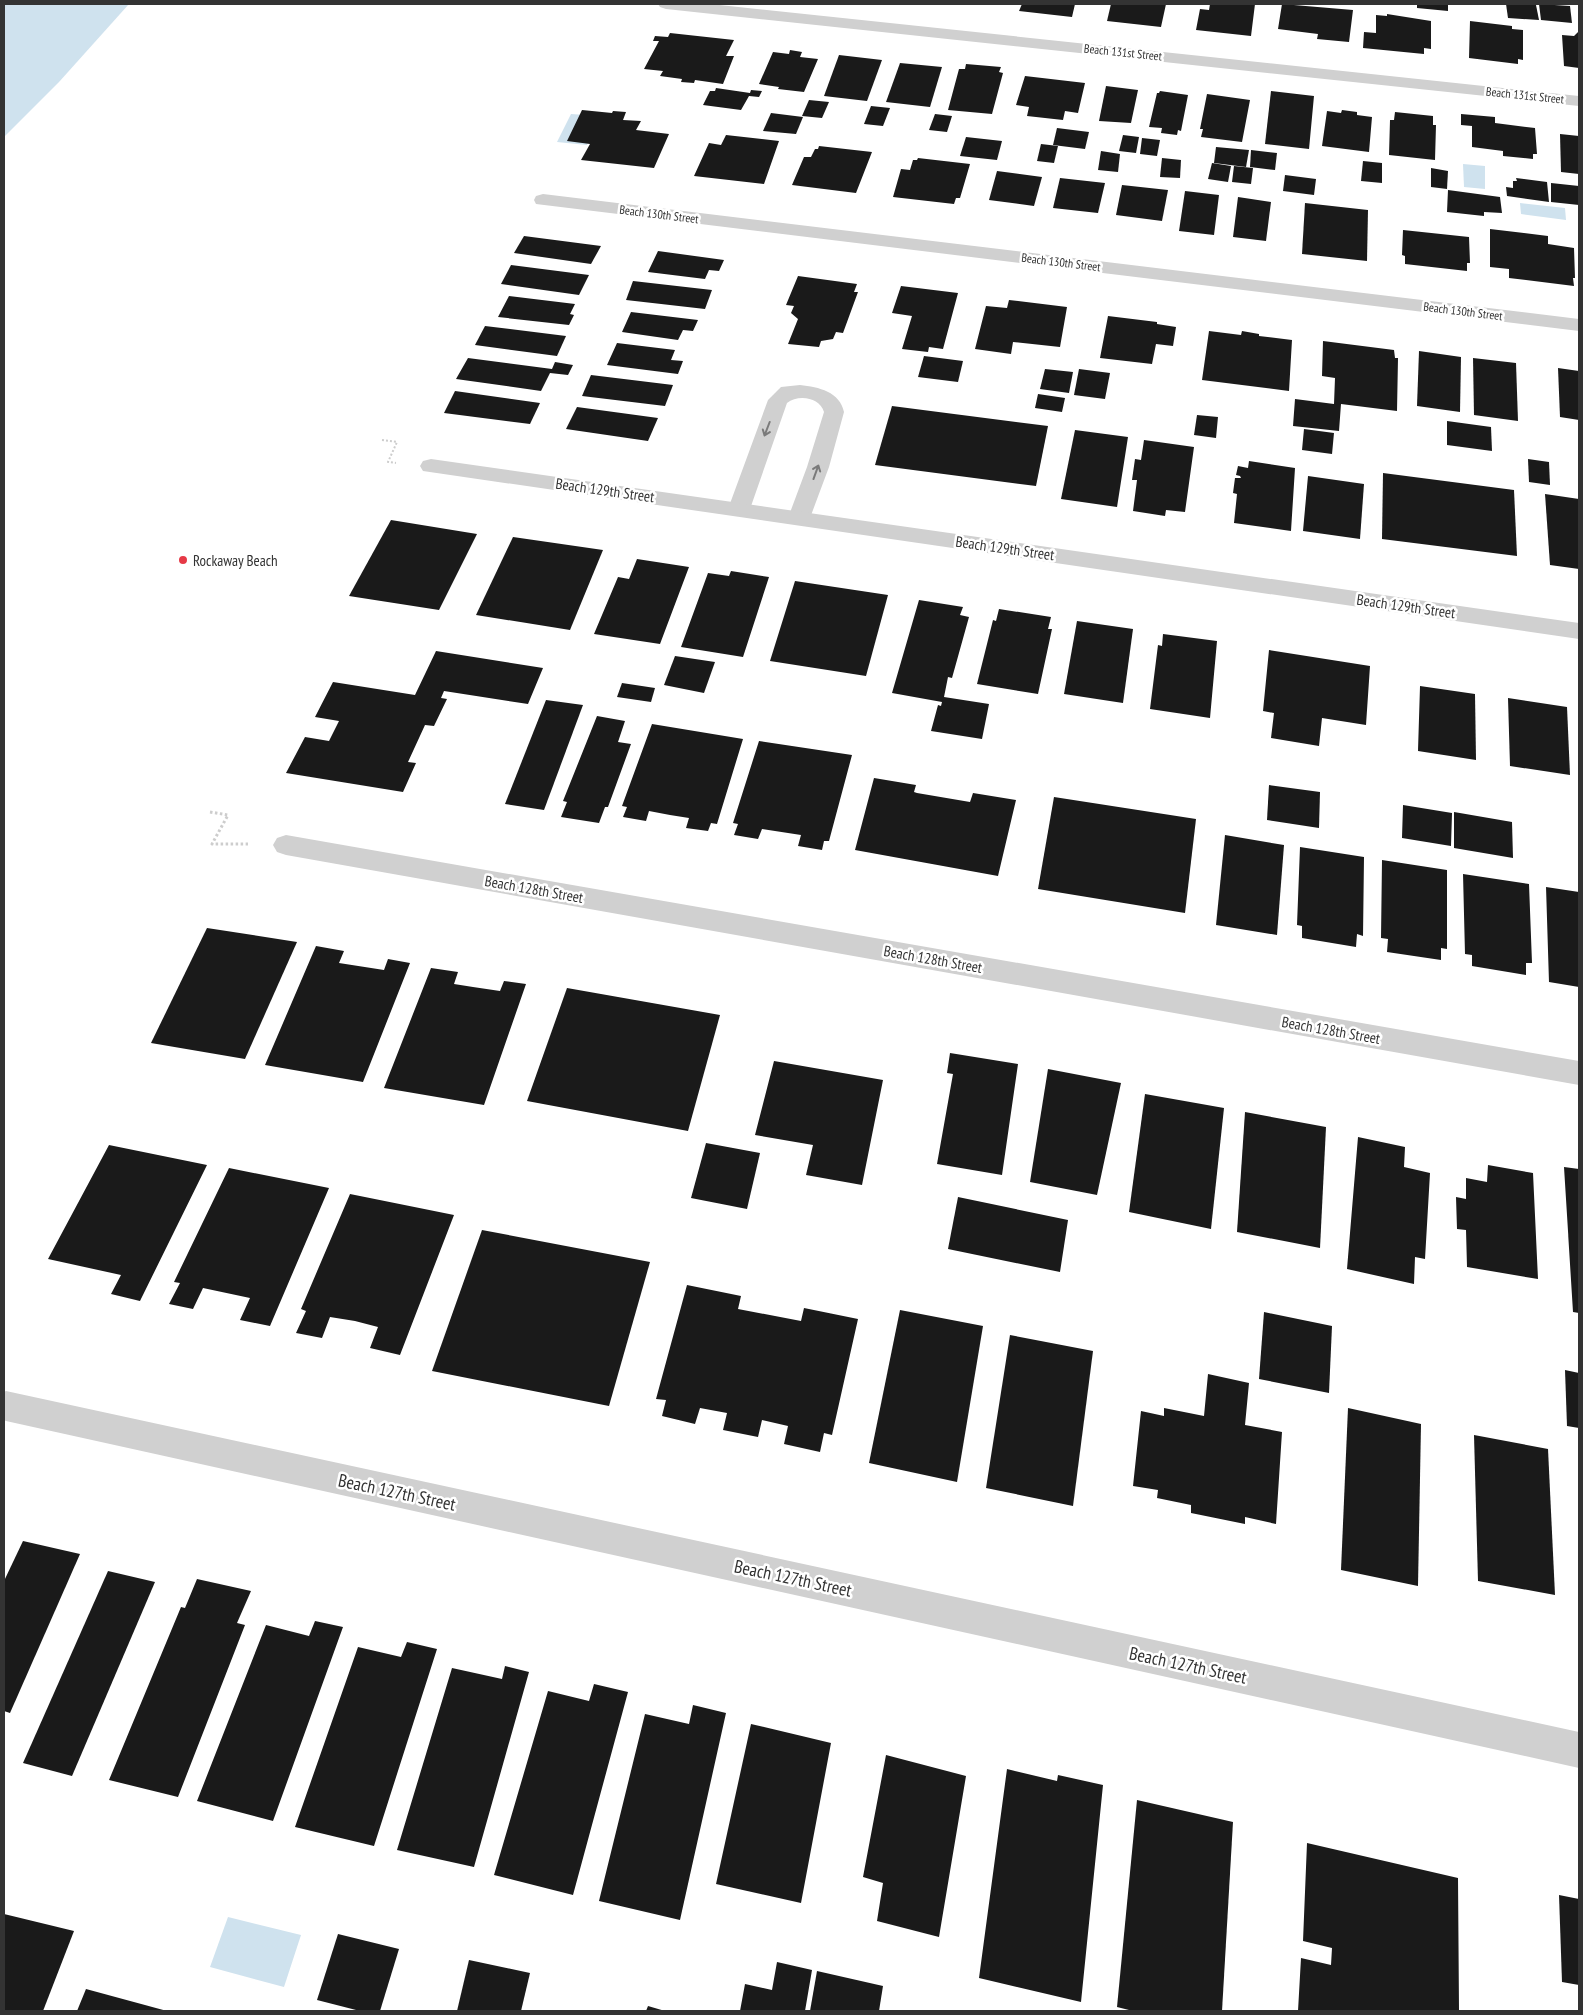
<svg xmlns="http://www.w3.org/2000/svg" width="1583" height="2015" font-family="'PT Sans Narrow',sans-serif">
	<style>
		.water { fill: #cfe2ee }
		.building { fill: #1a1a1a }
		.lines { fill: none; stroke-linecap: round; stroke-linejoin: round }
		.path-far1 { stroke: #cdcdcd; stroke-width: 2; stroke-dasharray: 2 2; stroke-linecap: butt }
		.path { stroke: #cdcdcd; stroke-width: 3; stroke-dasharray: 2.5 2.5; stroke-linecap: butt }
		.lane { fill: #d0d0d0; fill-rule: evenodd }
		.street { fill: #d0d0d0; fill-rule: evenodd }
		.oneway { stroke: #7a7a7a }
		.poi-dot { fill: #e63946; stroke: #fff; stroke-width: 2 }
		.labels { text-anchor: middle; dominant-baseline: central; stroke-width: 5; stroke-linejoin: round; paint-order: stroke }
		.far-street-label { font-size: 12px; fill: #333; stroke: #fff }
		.street-label { font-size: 15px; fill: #333; stroke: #fff }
		.poi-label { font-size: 15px; fill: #333; stroke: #fff; text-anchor: start }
		.near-street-label { font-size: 18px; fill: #333; stroke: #fff }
	</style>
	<rect width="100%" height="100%" fill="#fff"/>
	<!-- water -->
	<g class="water">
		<path d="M4,4H129L59,82L4,137Z"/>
		<path d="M571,114L600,116L587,145L557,142Z"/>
		<path d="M1463,164L1485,166V189L1464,187Z"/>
		<path d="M1520,203L1565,208L1566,220L1521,214Z"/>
		<path d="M228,1917L301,1935L284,1987L210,1967Z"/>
	</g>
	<!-- building -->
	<g class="building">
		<path d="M1022,4H1075L1072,17L1019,11Z"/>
		<path d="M1111,4H1166L1161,27L1107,21Z"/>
		<path d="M1210,4H1255L1251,36L1196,30L1200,9L1209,10Z"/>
		<path d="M1282,4L1353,10L1349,42L1317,39L1318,34L1278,29Z"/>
		<path d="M1417,4H1448V11L1417,8Z"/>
		<path d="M1506,4L1536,5L1539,20L1508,18Z"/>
		<path d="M1539,4L1570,6L1572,23L1541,20Z"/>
		<path d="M1387,14L1431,21V49L1424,48V54L1363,48L1364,32L1376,33V15L1387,16Z"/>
		<path d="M1470,21L1512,26V29L1523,30V60L1518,59V64L1469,58Z"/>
		<path d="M1579,31V68L1564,66L1562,35L1574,36Z"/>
		<path d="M670,33L734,40L726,56H734L723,84L695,80L694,83L681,82L682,79L660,76L663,71L644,69L659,41H653L655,36L668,37Z"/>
		<path d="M790,50L802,52L800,57L818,59L804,92L778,89L779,87L759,84L773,52L789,54Z"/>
		<path d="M839,55L882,60L867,101L824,96Z"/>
		<path d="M900,63L942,67L930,107L886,102Z"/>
		<path d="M966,64L1001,67L999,72L1003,73L992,114L948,110L959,69H965Z"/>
		<path d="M1025,76L1085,83L1078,113L1065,111L1063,120L1027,116L1029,107L1016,105Z"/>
		<path d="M1106,86L1138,90L1131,123L1099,121Z"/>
		<path d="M716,88L750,93L751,90L762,91L759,97L749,96L741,110L703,105L710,91H715Z"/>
		<path d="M1160,91L1188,95L1181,131L1178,130L1177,135L1161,133L1162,128L1149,127L1157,93H1159Z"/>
		<path d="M1271,91L1314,96L1309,149L1265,144Z"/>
		<path d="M1207,94L1250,100L1242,142L1201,137L1203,129H1200Z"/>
		<path d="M809,100L829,102L822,118L802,116Z"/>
		<path d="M871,106L890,108L883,126L864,124Z"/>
		<path d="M582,110L612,113L613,111L626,112L623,120L641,121L636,130L669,134L654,168L581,160L590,144L567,141Z"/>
		<path d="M1342,110L1357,112V115L1372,117L1369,152L1322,146L1327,111L1341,113Z"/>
		<path d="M1395,112L1433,116V125H1436L1435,160L1389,155L1390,120H1394Z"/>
		<path d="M771,113L803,117L796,134L763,131Z"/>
		<path d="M935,114L952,116L947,132L929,130Z"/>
		<path d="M1461,114L1495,117V123L1535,128L1537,154H1533V159L1503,156V151L1472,147V126L1461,125Z"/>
		<path d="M1057,128L1089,132L1085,149L1053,145Z"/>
		<path d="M1560,134L1579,136V174L1561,172Z"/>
		<path d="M726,135L779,141L764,184L694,176L709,143L721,145Z"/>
		<path d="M1123,135L1139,137L1136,153L1119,151Z"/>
		<path d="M966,137L1002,141L997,160L960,156Z"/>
		<path d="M1142,138L1160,140L1157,156L1140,154Z"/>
		<path d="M1041,144L1058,146L1054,163L1037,161Z"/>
		<path d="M819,146L872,152L856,193L792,185L804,157H811L815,149H818Z"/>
		<path d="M1216,147L1249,150L1246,167L1214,163Z"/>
		<path d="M1251,150L1277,153L1275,170L1250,167Z"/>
		<path d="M1101,151L1120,154L1118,172L1098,170Z"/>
		<path d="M918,158L970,164L960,198H956L954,204L893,197L901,169L910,170L913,160H917Z"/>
		<path d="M1162,158L1181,160L1180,178L1160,177Z"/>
		<path d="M1363,161L1382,163V183L1361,181Z"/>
		<path d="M1212,163L1231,166L1228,182L1208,179Z"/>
		<path d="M1234,166L1253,168L1251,184L1232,182Z"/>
		<path d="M1431,168L1448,171L1447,189L1431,187Z"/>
		<path d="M997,171L1042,177L1034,206L989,200Z"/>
		<path d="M1285,175L1316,179L1314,195L1283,191Z"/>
		<path d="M1060,178L1105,183L1098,213L1053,208Z"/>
		<path d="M1516,178L1547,182L1549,202L1507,196L1506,187L1513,188V181H1517Z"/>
		<path d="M1551,183L1579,186V205L1551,202Z"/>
		<path d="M1122,185L1168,190L1162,221L1116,215Z"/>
		<path d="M1448,190L1500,197L1502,213L1484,212V216L1447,212Z"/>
		<path d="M1185,191L1219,195L1214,235L1179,231Z"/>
		<path d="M1238,197L1271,202L1266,241L1233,237Z"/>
		<path d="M1305,203L1368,210L1367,261L1302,254Z"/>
		<path d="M1490,229L1548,236V244L1574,248L1575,278H1573L1574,286L1509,278V269L1490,267Z"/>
		<path d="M1403,230L1469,237L1470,263H1467V271L1405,264V256L1402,255Z"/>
		<path d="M524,236L601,246L591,264L514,253Z"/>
		<path d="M658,251L724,260L719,271L709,270L705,279L648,272Z"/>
		<path d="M511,265L589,275L579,295L501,284Z"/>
		<path d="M798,276L857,284L854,292H858L843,333L836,332L833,339L821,341L819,347L788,344L798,319L791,313L794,306L786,305Z"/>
		<path d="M633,281L712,290L705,309L626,300Z"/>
		<path d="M901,286L958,293L943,349L929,347L928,352L902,349L912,316L892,313Z"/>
		<path d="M509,296L575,304L570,314L574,315L569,325L498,317Z"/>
		<path d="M1009,300L1067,307L1060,347L1013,342L1011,354L975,349L986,306L1007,308Z"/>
		<path d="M631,312L698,320L693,331L683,330L678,340L622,332Z"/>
		<path d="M1108,316L1157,322V324L1176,327L1173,346L1156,344L1152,364L1100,358Z"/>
		<path d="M485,326L566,336L557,356L475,345Z"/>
		<path d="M1209,331L1241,335L1242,331L1259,334V336L1292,340L1289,391L1202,380Z"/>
		<path d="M1323,341L1394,350L1395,358H1398L1397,411L1341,404L1339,431L1293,426L1295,399L1334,404L1335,378L1322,376Z"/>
		<path d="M617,343L675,350L671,360L683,361L678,374L607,365Z"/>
		<path d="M1419,351L1461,357L1460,412L1417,406Z"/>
		<path d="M924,356L963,361L958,382L918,377Z"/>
		<path d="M468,358L552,369L555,362L573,365L568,375L550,373L541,391L456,379Z"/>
		<path d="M1473,358L1516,363L1518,421L1474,415Z"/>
		<path d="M1558,368L1579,371V420L1560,417Z"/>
		<path d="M1045,369L1073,372L1069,393L1040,389Z"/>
		<path d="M1079,369L1110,373L1105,399L1074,395Z"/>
		<path d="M591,375L673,385L665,406L582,396Z"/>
		<path d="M455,391L540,403L530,424L444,413Z"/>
		<path d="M1038,394L1065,398L1062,412L1035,408Z"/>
		<path d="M892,406L1048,426L1036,486L875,465Z"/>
		<path d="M577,407L658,418L648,441L566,429Z"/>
		<path d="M1197,415L1218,417L1216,438L1194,435Z"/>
		<path d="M1447,421L1491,427L1492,451L1447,445Z"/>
		<path d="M1304,429L1334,433L1332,454L1302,450Z"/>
		<path d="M1075,430L1128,437L1117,507L1061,499Z"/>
		<path d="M1144,440L1194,447L1185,512L1166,510L1165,516L1133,511L1137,480H1132L1135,459L1141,460Z"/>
		<path d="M1528,459L1549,462L1550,485L1529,482Z"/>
		<path d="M1249,461L1295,468L1291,531L1234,523L1237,494L1233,493L1235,478H1241L1240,476L1236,475L1238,466L1248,468Z"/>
		<path d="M1383,473L1514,490L1517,556L1382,539Z"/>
		<path d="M1308,476L1364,484L1360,539L1303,531Z"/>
		<path d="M1545,494L1579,499V569L1550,565Z"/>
		<path d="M391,520L477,534L439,610L349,596Z"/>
		<path d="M513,537L603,550L570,630L476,615Z"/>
		<path d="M637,559L689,567L660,644L594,634L618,577L629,579Z"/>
		<path d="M731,571L769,577L743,657L681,647L708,573L729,576Z"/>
		<path d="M795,581L888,595L866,676L770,661Z"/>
		<path d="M919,600L963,607L960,615L969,617L952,678L948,677L944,697L989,704L982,739L931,731L938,705L941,706L942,702L892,693Z"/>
		<path d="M999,609L1051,617L1048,629H1052L1038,694L977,684L993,620L996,621Z"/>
		<path d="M1077,621L1133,629L1123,703L1064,694Z"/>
		<path d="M1163,634L1217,641L1210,718L1150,709L1158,645L1162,646Z"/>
		<path d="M1269,650L1370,666L1366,725L1322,718L1319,746L1271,738L1274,713L1263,711Z"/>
		<path d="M436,651L543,668L528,704L444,691L441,698L447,699L434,726L425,725L408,762L416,763L403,792L286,773L305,737L329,741L339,721L315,717L333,682L415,695Z"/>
		<path d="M675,656L715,662L704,693L664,685Z"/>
		<path d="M622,683L655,688L651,702L617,697Z"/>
		<path d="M1420,686L1475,694L1476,760L1418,751Z"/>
		<path d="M1508,698L1567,707L1570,775L1510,766Z"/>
		<path d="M546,700L583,705L544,810L505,804Z"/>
		<path d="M597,716L625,721L618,742L631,744L608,807H605L599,823L561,817L567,802L563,801Z"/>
		<path d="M652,724L743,739L717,824L711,823L708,831L686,828L689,818L670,815L649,811L646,821L623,817L627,807L622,806Z"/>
		<path d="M759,741L852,755L829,841H824L822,850L798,846L801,835L762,829L758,839L734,835L738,824L733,823Z"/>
		<path d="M874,778L916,785L914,792L917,793L970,802L973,793L1016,800L998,876L855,850Z"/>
		<path d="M1269,785L1320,792L1319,828L1267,820Z"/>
		<path d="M1054,797L1196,819L1185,913L1038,889Z"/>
		<path d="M1403,805L1452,813L1451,846L1402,838Z"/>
		<path d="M1454,812L1512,822L1513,858L1454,848Z"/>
		<path d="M1225,835L1284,845L1277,935L1216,925Z"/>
		<path d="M1300,847L1364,857L1363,936L1357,934L1356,947L1302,938V926L1297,925Z"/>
		<path d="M1382,860L1447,870V949L1441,948V960L1387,952L1388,939L1381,938Z"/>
		<path d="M1463,874L1529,884L1532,963H1526V975L1472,966V955L1465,954Z"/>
		<path d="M1546,887L1579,892V987L1549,982Z"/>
		<path d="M207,928L297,942L245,1059L151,1043Z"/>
		<path d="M316,946L344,951L339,963L384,970L388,959L410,963L363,1082L265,1065Z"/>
		<path d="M431,968L458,972L454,984L473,987L500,991L504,981L526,984L484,1105L384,1088Z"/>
		<path d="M567,988L720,1015L688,1131L527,1101Z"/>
		<path d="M950,1053L1018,1064L1002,1175L937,1164L953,1074L947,1073Z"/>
		<path d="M774,1061L883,1080L862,1185L806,1175L813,1145L755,1135Z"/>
		<path d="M1048,1069L1121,1083L1097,1195L1030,1182Z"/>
		<path d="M1145,1094L1224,1108L1211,1229L1129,1212Z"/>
		<path d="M1245,1112L1326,1127L1320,1248L1237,1232Z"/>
		<path d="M1358,1137L1405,1147L1404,1167L1430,1173L1425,1259L1415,1257L1414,1284L1347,1269Z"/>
		<path d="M706,1143L760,1153L747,1209L691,1198Z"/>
		<path d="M109,1145L207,1165L140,1301L111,1294L121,1275L48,1259Z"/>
		<path d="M1488,1165L1533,1173L1538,1279L1467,1267L1466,1230L1457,1229L1456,1197L1466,1199V1178L1487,1182Z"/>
		<path d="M1564,1167L1579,1169V1313L1573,1312Z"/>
		<path d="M229,1168L329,1188L270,1326L240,1320L250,1298L203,1288L193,1309L169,1304L180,1283L174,1282Z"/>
		<path d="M350,1194L454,1215L400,1355L370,1348L378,1327L355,1321L330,1317L322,1338L296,1333L306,1311L301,1309Z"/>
		<path d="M958,1197L1068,1220L1060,1272L948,1249Z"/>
		<path d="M482,1230L650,1262L609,1406L432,1371Z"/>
		<path d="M687,1285L741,1296L738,1309L801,1321L804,1308L858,1319L832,1435L824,1433L820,1452L784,1444L788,1426L762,1420L758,1437L723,1430L727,1413L700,1408L695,1424L662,1416L666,1400L656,1399Z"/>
		<path d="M900,1310L983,1326L957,1482L869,1463Z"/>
		<path d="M1264,1312L1332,1326L1329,1393L1259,1379Z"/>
		<path d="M1010,1335L1093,1351L1073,1506L986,1488Z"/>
		<path d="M1565,1370L1579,1373V1428L1567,1426Z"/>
		<path d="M1208,1374L1249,1383L1245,1425L1282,1432L1276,1524L1245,1517V1524L1191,1513V1505L1157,1498L1158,1490L1133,1486L1141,1411L1164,1416V1408L1204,1416Z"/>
		<path d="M1348,1408L1421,1424L1418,1586L1341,1570Z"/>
		<path d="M1474,1435L1548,1449L1555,1595L1478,1581Z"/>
		<path d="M23,1541L80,1554L10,1713L4,1711V1581Z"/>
		<path d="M108,1571L155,1582L72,1776L23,1763Z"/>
		<path d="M197,1579L251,1591L237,1623L245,1625L178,1797L109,1780L181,1607L185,1608Z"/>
		<path d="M315,1621L343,1627L273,1821L197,1801L266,1625L309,1636Z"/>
		<path d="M407,1642L437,1649L374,1846L295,1827L358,1647L401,1657Z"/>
		<path d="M505,1666L529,1672L474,1867L397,1850L452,1668L502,1679Z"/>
		<path d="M594,1684L628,1692L573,1895L494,1875L548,1691L589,1701Z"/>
		<path d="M693,1705L726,1713L680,1920L599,1901L645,1714L689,1724Z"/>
		<path d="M751,1724L831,1743L801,1903L716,1884Z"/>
		<path d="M886,1755L966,1776L939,1937L877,1921L883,1883L863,1877Z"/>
		<path d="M1007,1769L1057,1781L1058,1775L1103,1785L1081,2002L979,1978Z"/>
		<path d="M1137,1800L1233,1822L1222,2011H1133L1117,2007Z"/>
		<path d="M1307,1843L1458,1878L1459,2011H1298L1301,1958L1331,1965L1332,1948L1303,1941Z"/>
		<path d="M1559,1895L1579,1899V1985L1562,1982Z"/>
		<path d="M4,1914L74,1931L43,2011H4Z"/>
		<path d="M338,1934L399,1949L380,2011H360L317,2000Z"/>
		<path d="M469,1960L530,1973L521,2011H457Z"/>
		<path d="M777,1962L812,1970L805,2011H740L745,1984L772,1990Z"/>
		<path d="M817,1971L883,1986L879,2011H810Z"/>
		<path d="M86,1989L167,2011H77Z"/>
		<path d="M648,2006L665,2011H646Z"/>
	</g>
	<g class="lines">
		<!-- path-far1 -->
		<path class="path-far1" d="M382,440L397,442L388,462L396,463"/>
		<!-- path -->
		<path class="path" d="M210,812L228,815L212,844H248"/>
		<!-- lane -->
		<path class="lane" d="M800,385C819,387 840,392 844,412L829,467L810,518L807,523L799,525L791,523L788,518L807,467L824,412C820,397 798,394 787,403L750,509L747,514L739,516L731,514L728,509L768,400L781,387Z"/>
		<!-- street -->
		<g class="street">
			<path d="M658,4H710L1579,96V106L666,9L660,7Z"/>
			<path d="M543,194L1579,319V331L536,204L534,200L536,196Z"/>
			<path d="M431,459L1579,623V639L423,471L420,466L423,461Z"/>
			<path d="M286,835L1579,1061V1085L286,855L277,852L273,845L277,838Z"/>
			<path d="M6,1391L1579,1732V1768L6,1421L4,1420V1392Z"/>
		</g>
	</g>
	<!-- one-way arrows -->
	<defs><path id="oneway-shaft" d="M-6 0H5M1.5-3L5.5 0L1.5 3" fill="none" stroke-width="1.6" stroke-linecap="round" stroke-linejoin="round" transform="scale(1.25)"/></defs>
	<g class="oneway">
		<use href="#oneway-shaft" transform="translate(767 429) rotate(111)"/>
		<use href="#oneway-shaft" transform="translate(816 472) rotate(-70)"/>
	</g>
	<!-- markers -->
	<circle class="poi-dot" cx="183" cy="560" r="5"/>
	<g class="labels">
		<!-- far-street labels -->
		<g class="far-street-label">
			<text transform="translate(1123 52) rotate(6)">Beach 131st Street</text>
			<text transform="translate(1525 95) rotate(6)">Beach 131st Street</text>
			<text transform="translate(659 214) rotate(7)">Beach 130th Street</text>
			<text transform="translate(1061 262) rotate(7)">Beach 130th Street</text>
			<text transform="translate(1463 311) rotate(7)">Beach 130th Street</text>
		</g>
		<!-- street labels -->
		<g class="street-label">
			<text transform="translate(605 490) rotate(8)">Beach 129th Street</text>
			<text transform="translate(1005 548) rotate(8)">Beach 129th Street</text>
			<text transform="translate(1406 606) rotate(8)">Beach 129th Street</text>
			<text transform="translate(534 889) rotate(10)">Beach 128th Street</text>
			<text transform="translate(933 959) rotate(10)">Beach 128th Street</text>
			<text transform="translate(1331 1030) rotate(10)">Beach 128th Street</text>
		</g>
		<!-- poi labels -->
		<g class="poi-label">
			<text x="193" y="560">Rockaway Beach</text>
		</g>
		<!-- near-street labels -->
		<g class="near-street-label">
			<text transform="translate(397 1492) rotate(12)">Beach 127th Street</text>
			<text transform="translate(793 1578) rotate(12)">Beach 127th Street</text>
			<text transform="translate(1188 1665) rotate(12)">Beach 127th Street</text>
		</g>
	</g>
	<!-- border -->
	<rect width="1583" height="2015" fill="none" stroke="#333333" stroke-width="10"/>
</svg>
